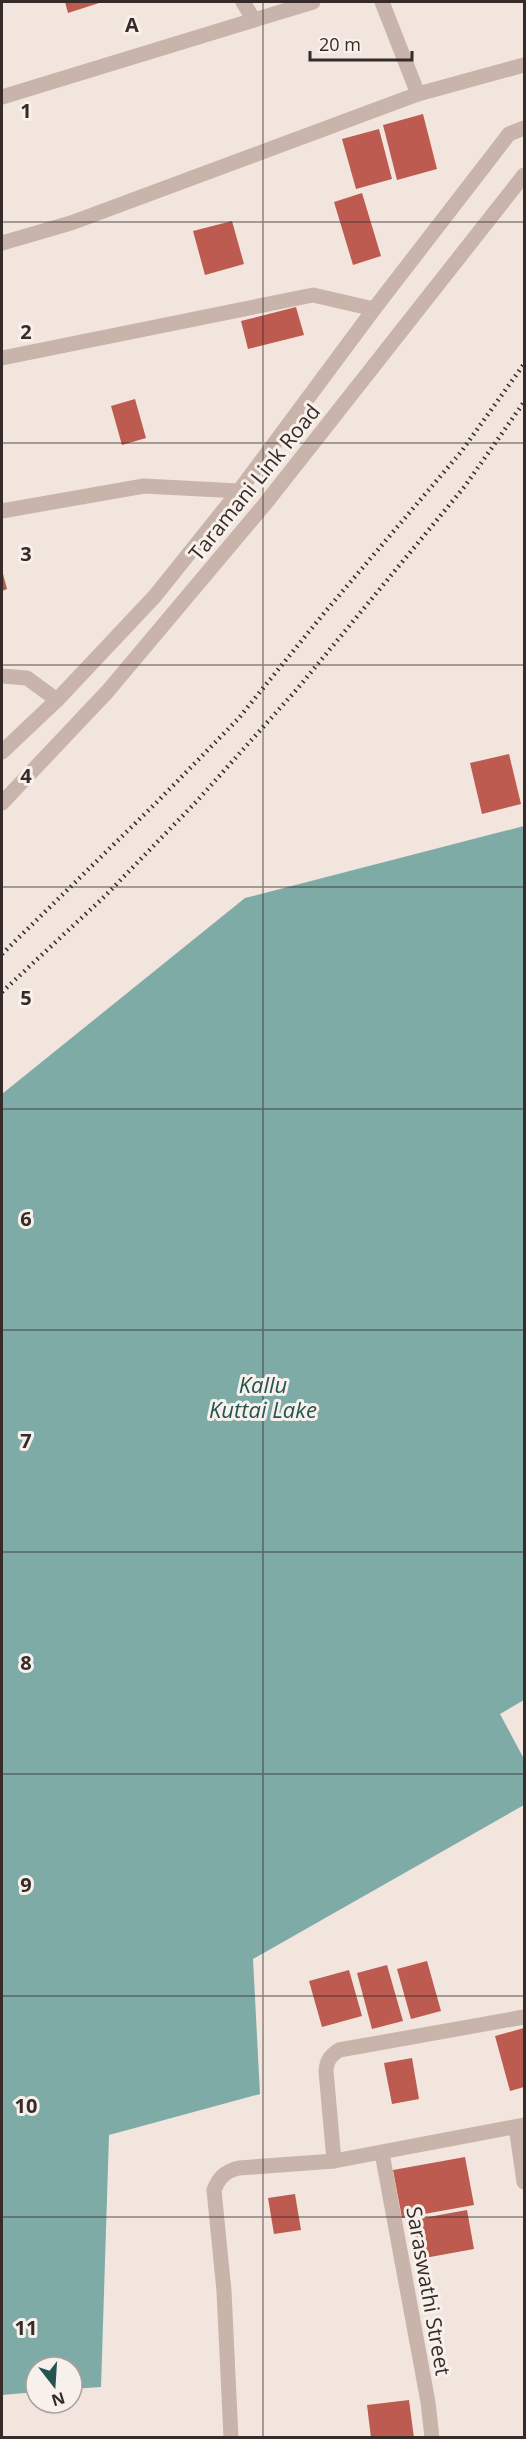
<svg xmlns="http://www.w3.org/2000/svg" width="526" height="2439" font-family="'Open Sans',sans-serif">
	<style>
		.water { fill: #7faba7 }
		.building { fill: #bd5b50 }
		.lines { fill: none; stroke-linecap: round; stroke-linejoin: round }
		.minor { stroke: #c8b4aa; stroke-width: 15 }
		.rail { stroke: #362b29; stroke-width: 4.5; stroke-dasharray: 1.5 4.5; stroke-linecap: butt }
		.grid { fill: none; stroke: #362b29; stroke-width: 1.5; stroke-opacity: 0.55 }
		.labels { text-anchor: middle; dominant-baseline: central; stroke-width: 6; stroke-linejoin: round; paint-order: stroke }
		.street-label { font-size: 21px; fill: #362b29; stroke: #f8f0ea }
		.water-label { font-size: 22px; font-style: italic; fill: #225451; stroke: #f8f0ea }
		.grid-label { font-size: 20px; text-anchor: middle; font-weight: bold; fill: #362b29; stroke: #f8f0ea; stroke-width: 6; stroke-linejoin: round; paint-order: stroke }
	</style>
	<rect width="100%" height="100%" fill="#f1e5de"/>
	<!-- water -->
	<path class="water" d="M524,826V1700L500,1714L524,1759V1805L253,1959L260,2094L109,2135L101,2387L72,2389V2367H36V2392L2,2395V1094L245,898Z"/>
	<!-- building -->
	<g class="building">
		<path d="M65,2H98L99,3L68,13Z"/>
		<path d="M423,114L437,169L397,180L383,125Z"/>
		<path d="M379,129L392,179L356,189L342,139Z"/>
		<path d="M362,193L381,256L353,265L334,202Z"/>
		<path d="M232,221L244,264L205,275L193,231Z"/>
		<path d="M296,307L304,335L248,349L241,321Z"/>
		<path d="M135,399L146,438L122,445L111,406Z"/>
		<path d="M2,570L7,589L2,591Z"/>
		<path d="M509,754L521,804L482,814L470,763Z"/>
		<path d="M427,1961L441,2011L411,2019L397,1969Z"/>
		<path d="M387,1965L403,2021L372,2029L357,1973Z"/>
		<path d="M349,1970L362,2016L322,2027L309,1981Z"/>
		<path d="M524,2028V2087L510,2091L495,2036Z"/>
		<path d="M412,2058L419,2099L392,2104L384,2063Z"/>
		<path d="M465,2157L474,2205L402,2218L393,2170Z"/>
		<path d="M295,2194L301,2230L274,2234L268,2198Z"/>
		<path d="M467,2210L474,2249L419,2259L412,2220Z"/>
		<path d="M409,2400L414,2438H371L367,2405Z"/>
	</g>
	<g class="lines">
		<!-- minor -->
		<g class="minor">
			<path d="M243,2L254,20"/>
			<path d="M382,2L418,94"/>
			<path d="M2,97L313,2"/>
			<path d="M2,243L71,223L418,94L524,65"/>
			<path d="M2,358L313,295L374,309"/>
			<path d="M2,511L144,486L239,491"/>
			<path d="M2,676L27,678L57,700"/>
			<path d="M2,752L57,700L155,596L239,491L374,309L509,134L524,128"/>
			<path d="M2,803L107,692L265,504L524,175"/>
			<path d="M516,2127L524,2182"/>
			<path d="M382,2153L428,2402L432,2438"/>
			<path d="M334,2161L326,2071C327,2060 330,2056 339,2050L524,2017"/>
			<path d="M231,2438L224,2291L214,2190C219,2177 226,2171 239,2168L334,2161L524,2125"/>
		</g>
		<!-- rail -->
		<g class="rail">
			<path d="M2,954L157,802L238,719L325,612L461,452L524,364"/>
			<path d="M2,992L105,896L196,802L298,688L465,486L524,402"/>
		</g>
	</g>
	<!-- grid -->
	<path class="grid" d="M263,2V2438M2,222H524M2,443H524M2,665H524M2,887H524M2,1109H524M2,1330H524M2,1552H524M2,1774H524M2,1996H524M2,2217H524"/>
	<g class="labels">
		<!-- street labels -->
		<g class="street-label">
			<text transform="translate(254 482) rotate(-51)">Taramani Link Road</text>
			<text transform="translate(429 2291) rotate(80)">Saraswathi Street</text>
		</g>
		<!-- water labels -->
		<g class="water-label">
			<text x="263" y="1384">Kallu<tspan x="263" dy="25">Kuttai Lake</tspan></text>
		</g>
	</g>
	<g class="grid-label">
		<text x="132" y="32">A</text>
		<text x="26" y="118">1</text>
		<text x="26" y="339">2</text>
		<text x="26" y="561">3</text>
		<text x="26" y="783">4</text>
		<text x="26" y="1005">5</text>
		<text x="26" y="1226">6</text>
		<text x="26" y="1448">7</text>
		<text x="26" y="1670">8</text>
		<text x="26" y="1892">9</text>
		<text x="26" y="2113">10</text>
		<text x="26" y="2335">11</text>
	</g>
	<!-- border -->
	<rect width="526" height="2439" fill="none" stroke="#362b29" stroke-width="6"/>
	<!-- north arrow -->
	<g transform="translate(54 2385) rotate(163)"><circle r="28" fill="#f8f0ea" stroke="#aaa19d" stroke-width="1.5"/>
	<path d="M0-4.5L10 22L0 15L-10 22Z" fill="#225451"/>
	<text y="-9" font-size="16" font-weight="bold" text-anchor="middle" fill="#362b29">N</text>
	</g>
	<!-- scale -->
	<path d="M310 51v9h102v-9" fill="none" stroke="#362b29" stroke-width="3"/>
	<text x="319" y="51" font-size="18" fill="#362b29" stroke="#f8f0ea" stroke-width="4.5" paint-order="stroke">20 m</text>
</svg>
